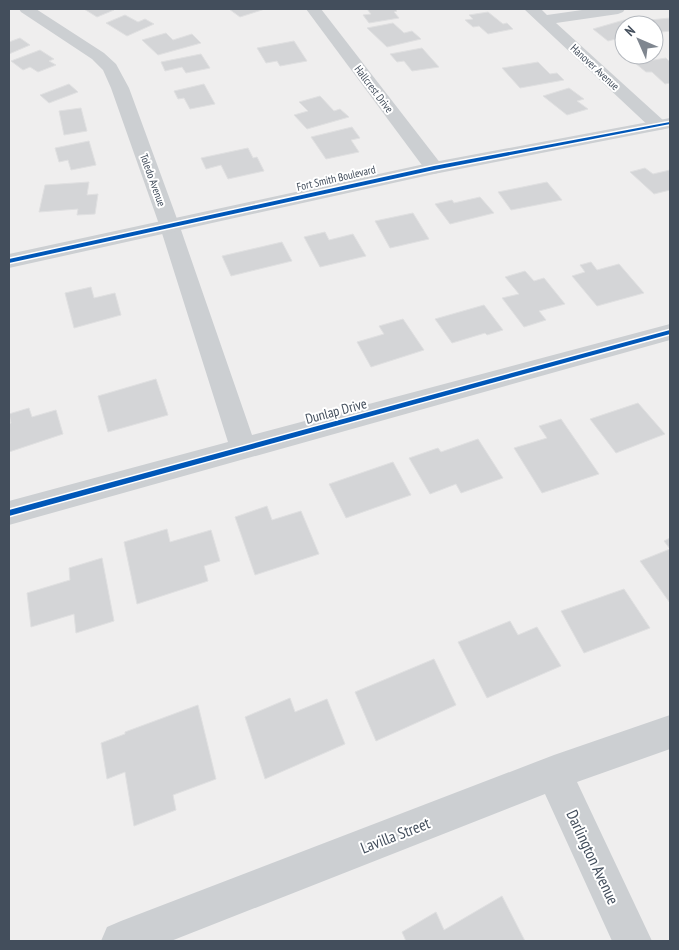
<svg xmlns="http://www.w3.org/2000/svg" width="679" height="950" font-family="'PT Sans Narrow',sans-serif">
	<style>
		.building { fill: #d4d5d7; stroke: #e0e0e1 }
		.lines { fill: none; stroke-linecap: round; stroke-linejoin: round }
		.minor { fill: #cccfd2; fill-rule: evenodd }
		.tertiary { fill: #cccfd2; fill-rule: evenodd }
		.cycleway-casing { stroke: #fff; stroke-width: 3 }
		.cycleway { fill: #0057b8; fill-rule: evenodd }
		.labels { text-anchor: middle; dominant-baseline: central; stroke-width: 4; stroke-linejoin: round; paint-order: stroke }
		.far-street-label { font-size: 11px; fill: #434e5c; stroke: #fff }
		.street-label { font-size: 14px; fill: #434e5c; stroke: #fff }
		.near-street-label { font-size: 16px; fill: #434e5c; stroke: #fff }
	</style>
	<rect width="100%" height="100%" fill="#efeeee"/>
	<!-- building -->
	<g class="building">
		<path d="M84,9H111L114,10L97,17Z"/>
		<path d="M229,9H265L240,17Z"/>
		<path d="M367,9H395L397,11L394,12L399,18L369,23L363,15L371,14Z"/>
		<path d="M488,12L503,24L507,23L513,29L488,34L479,26L473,27L465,20L473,19L469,15Z"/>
		<path d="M125,15L138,22L145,19L154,24L127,36L106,23Z"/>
		<path d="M670,18V31L662,32L650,20Z"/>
		<path d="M624,20L632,25H624V37L608,41L593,29Z"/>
		<path d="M393,23L404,33L412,31L421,39L387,47L367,28Z"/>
		<path d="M166,33L173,40L192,34L201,43L158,55L142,40Z"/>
		<path d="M20,38L30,45L9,54V42Z"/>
		<path d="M294,41L307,61L280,66L277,61L266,63L257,48Z"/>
		<path d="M422,48L439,67L412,71L404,61L397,62L390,54Z"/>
		<path d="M40,50L54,59L49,61L56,65L38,72L30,67L23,70L11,61Z"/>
		<path d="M201,54L210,68L186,73L182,67L165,71L161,62Z"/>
		<path d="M666,58L670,62V83L665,84L652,72H646L635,63Z"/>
		<path d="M538,62L550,74L557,73L564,80L520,88L502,68Z"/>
		<path d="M69,84L78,92L49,103L40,95Z"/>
		<path d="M204,84L215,104L190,109L184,98L178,99L174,91Z"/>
		<path d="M569,88L584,99L577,101L588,109L567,115L543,96Z"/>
		<path d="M320,96L334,111L340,109L349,117L307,129L294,115L308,111L299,102Z"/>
		<path d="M81,108L87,131L64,135L59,111Z"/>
		<path d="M352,127L360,138L351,140L359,152L326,159L311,137Z"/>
		<path d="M89,141L96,165L71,170L68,160L59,162L55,148Z"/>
		<path d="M248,148L253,158L257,157L264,171L228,179L221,165L206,169L201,158Z"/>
		<path d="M645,168L653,174L670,170V190L654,194L630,172Z"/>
		<path d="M89,182L87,195L98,194L95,214L77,215L78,209L39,212L45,185Z"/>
		<path d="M547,182L562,200L511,210L498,192Z"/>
		<path d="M480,197L494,213L450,224L435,204L452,200L454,203Z"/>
		<path d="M413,213L429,239L390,248L375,221Z"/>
		<path d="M325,232L329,240L353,234L366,256L320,267L304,237Z"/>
		<path d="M282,242L292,261L231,276L222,256Z"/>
		<path d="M591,262L597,270L619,264L644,293L597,306L572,276L585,272L580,265Z"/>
		<path d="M525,271L534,281L544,278L565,304L539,311L546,320L524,327L502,298L519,294L505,277Z"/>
		<path d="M91,287L94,298L115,293L121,315L74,328L65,293Z"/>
		<path d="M484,305L503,330L487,335L485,333L452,343L435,319Z"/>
		<path d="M403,319L424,350L371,367L357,342L384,334L379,326Z"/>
		<path d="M156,379L168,415L108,432L98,396Z"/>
		<path d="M638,403L665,434L616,453L590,419Z"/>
		<path d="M29,408L32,417L56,410L63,434L9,452V424L11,423L9,414Z"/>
		<path d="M561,419L599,474L542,493L514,448L547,438L539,426Z"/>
		<path d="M478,439L503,478L461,493L456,484L430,494L409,458L438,448L441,452Z"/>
		<path d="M393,462L411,495L346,518L329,484Z"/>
		<path d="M267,506L272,520L301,511L319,554L255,575L235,517Z"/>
		<path d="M167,529L170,542L211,530L220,561L204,566L208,581L137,604L124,542Z"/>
		<path d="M670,538V603L640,561L670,549L664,541Z"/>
		<path d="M102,558L114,621L76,633L74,614L31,627L27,593L70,580L69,568Z"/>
		<path d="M624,589L650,628L584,653L561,611Z"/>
		<path d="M510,621L518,635L537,627L561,666L487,698L458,642Z"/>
		<path d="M434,659L456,705L376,741L355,692Z"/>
		<path d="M290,698L295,712L327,699L345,744L265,779L245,717Z"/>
		<path d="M198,705L216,779L173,795L176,810L134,826L125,772L107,779L101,743L125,734V732Z"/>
		<path d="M502,896L525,941H406L402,932L436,912L444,930Z"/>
	</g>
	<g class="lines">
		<!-- minor -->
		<g class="minor">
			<path d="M19,9H36L104,53L116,64L129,88L180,227L252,435L670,324V340L9,525V501L228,442L160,227L111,88L103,70L92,59L21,12Z"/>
			<path d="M306,9H321L441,164L444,168L441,172L434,174L427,172Z"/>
			<path d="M524,9H541L547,15L589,9H625L623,12L618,14L556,23L664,121L667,125L664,129L658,130L652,129Z"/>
			<path d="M670,715V749L577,782L652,941H612L545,794L171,941H101L107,927L121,921L554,755Z"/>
		</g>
		<!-- tertiary -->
		<path class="tertiary" d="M670,118V128L434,174L9,268V254L434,162Z"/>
		<defs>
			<g id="cycleway">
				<path d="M670,122V124L434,170L9,263V259L434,166Z"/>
				<path d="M670,330V334L9,516V510Z"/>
			</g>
		</defs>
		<!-- cycleway casing -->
		<use href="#cycleway" class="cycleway-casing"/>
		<!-- cycleway -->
		<use href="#cycleway" class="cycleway"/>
	</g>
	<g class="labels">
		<!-- far-street labels -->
		<g class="far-street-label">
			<text transform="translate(595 67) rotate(43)">Hanover Avenue</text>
			<text transform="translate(374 89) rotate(53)">Hallcrest Drive</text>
			<text transform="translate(336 178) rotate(-13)">Fort Smith Boulevard</text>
			<text transform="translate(153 180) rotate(70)">Toledo Avenue</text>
		</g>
		<!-- street labels -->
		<g class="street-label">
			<text transform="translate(336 411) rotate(-15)">Dunlap Drive</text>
		</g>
		<!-- near-street labels -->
		<g class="near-street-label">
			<text transform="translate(395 835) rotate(-21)">Lavilla Street</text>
			<text transform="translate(593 857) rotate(65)">Darlington Avenue</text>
		</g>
	</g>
	<!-- border -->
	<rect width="679" height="950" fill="none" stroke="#434e5c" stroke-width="20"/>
	<!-- north arrow -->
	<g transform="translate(639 40) rotate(315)"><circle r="24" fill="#ffffff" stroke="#b4b8be"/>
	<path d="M0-4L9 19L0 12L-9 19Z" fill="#7f868f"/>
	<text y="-8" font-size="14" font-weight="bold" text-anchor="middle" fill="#434e5c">N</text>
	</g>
</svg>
